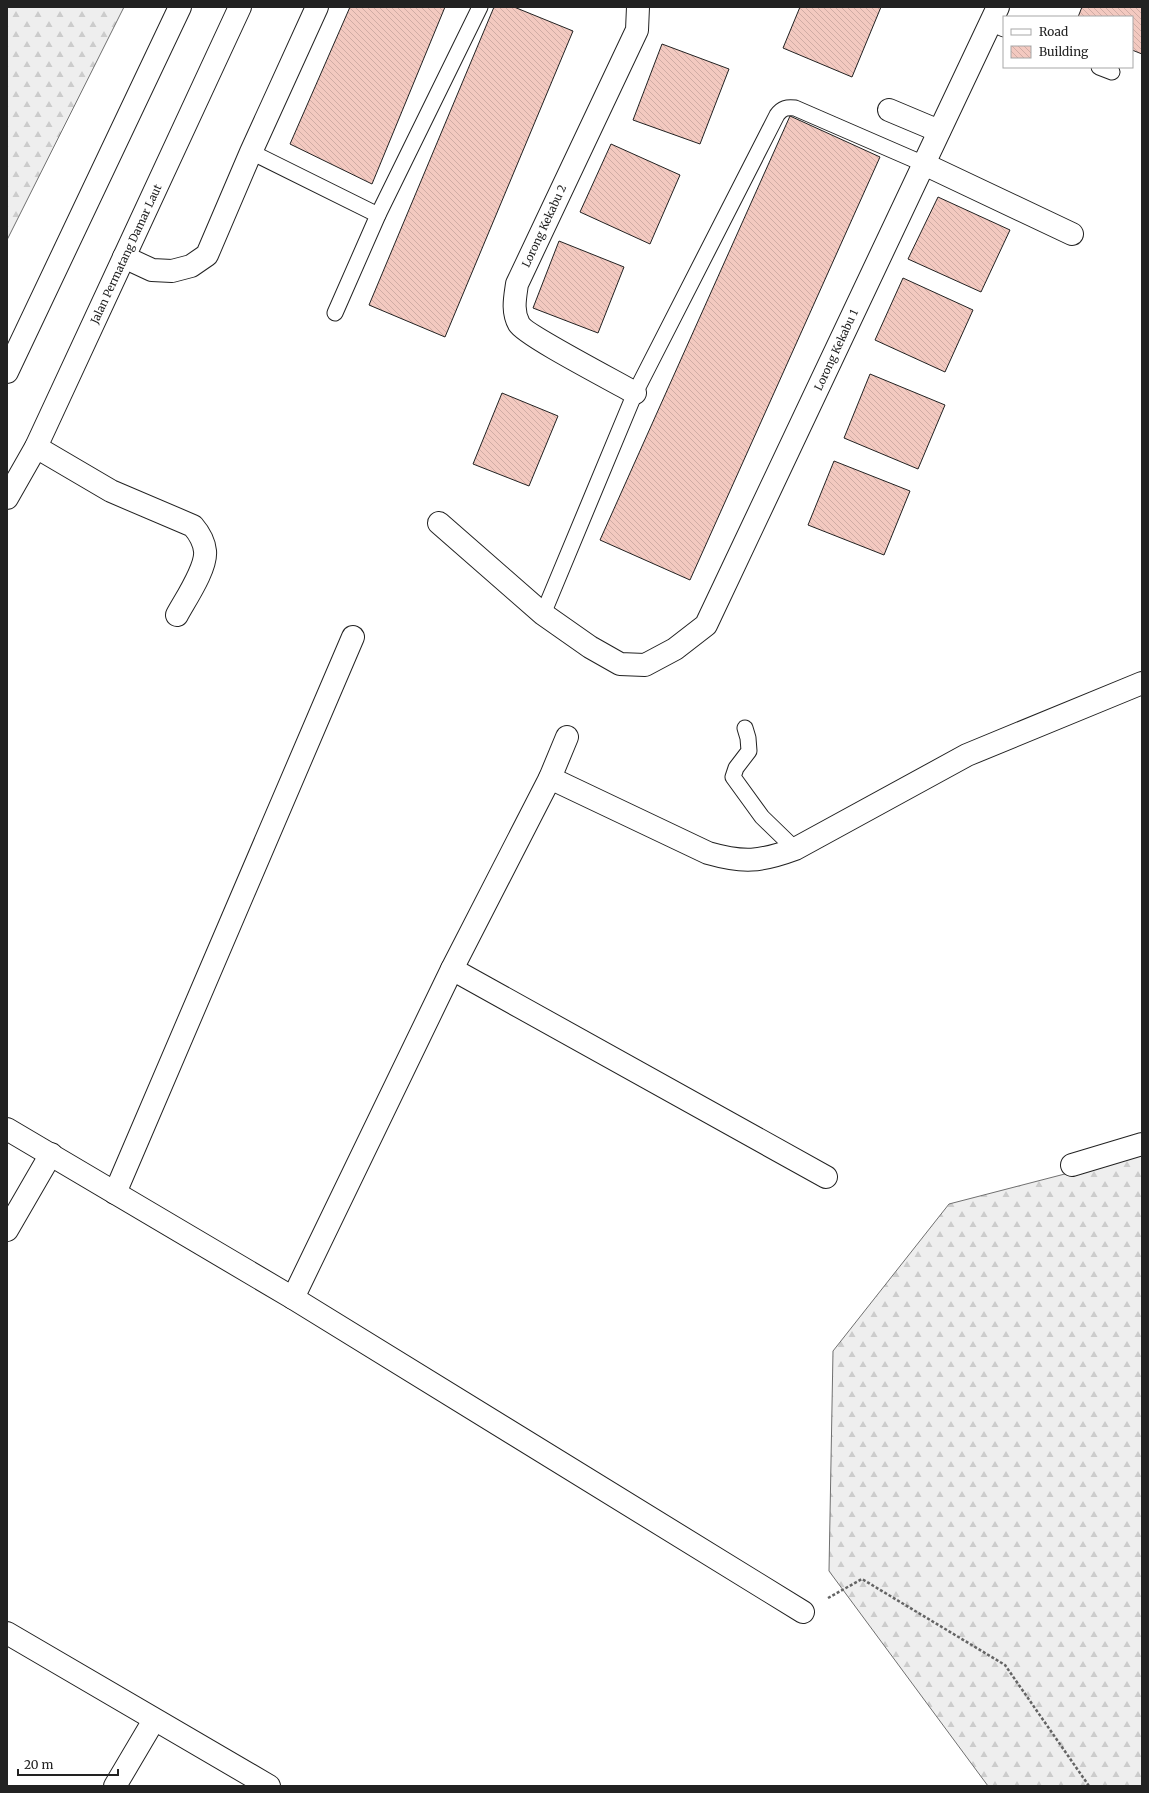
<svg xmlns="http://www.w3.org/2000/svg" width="1149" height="1793" font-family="Merriweather,serif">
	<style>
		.forest { fill: url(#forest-firs); stroke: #6f6f6f }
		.building { fill: url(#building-back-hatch); stroke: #222 }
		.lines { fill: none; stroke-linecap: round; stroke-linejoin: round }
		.lane-casing { stroke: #222; stroke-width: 17 }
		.street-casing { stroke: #222; stroke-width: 24 }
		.highway-casing { stroke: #222; stroke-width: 24 }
		.path { stroke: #646464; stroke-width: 2.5; stroke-dasharray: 3 2; stroke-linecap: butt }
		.lane { stroke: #fff; stroke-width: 15 }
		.street { stroke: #fff; stroke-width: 22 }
		.highway { stroke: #fff; stroke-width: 22 }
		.labels { text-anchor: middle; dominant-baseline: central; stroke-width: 3; stroke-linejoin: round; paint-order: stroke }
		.street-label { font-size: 11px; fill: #222; stroke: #fff }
	</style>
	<defs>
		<pattern id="forest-firs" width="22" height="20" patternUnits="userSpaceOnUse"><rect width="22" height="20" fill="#eee"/><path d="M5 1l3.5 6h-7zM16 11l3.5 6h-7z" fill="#ccc"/></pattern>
		<pattern id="building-back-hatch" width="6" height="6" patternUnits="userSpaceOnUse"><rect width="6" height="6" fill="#f3c9c0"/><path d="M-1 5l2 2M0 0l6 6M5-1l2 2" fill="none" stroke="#d0aca5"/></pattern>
	</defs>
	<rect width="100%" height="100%" fill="#fff"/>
	<!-- forest -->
	<g class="forest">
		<path d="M7,7H124L7,240Z"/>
		<path d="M1142,1154V1786H988L829,1571L833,1351L949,1204Z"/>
	</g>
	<!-- building -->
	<g class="building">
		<path d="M350,7H445L372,184L290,144Z"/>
		<path d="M494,7H514L573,31L445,337L369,305Z"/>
		<path d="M800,7H881L852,77L783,48Z"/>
		<path d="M1082,7H1142V54L1132,50V17H1078Z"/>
		<path d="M662,44L729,69L700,144L633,120Z"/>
		<path d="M790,116L880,157L690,580L600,540Z"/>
		<path d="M611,144L680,175L650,244L580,212Z"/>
		<path d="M938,197L1010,230L981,292L908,259Z"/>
		<path d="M559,241L624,267L598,333L533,308Z"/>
		<path d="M903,278L973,310L945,372L875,340Z"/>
		<path d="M870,374L945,405L918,469L844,438Z"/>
		<path d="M502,393L558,416L529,486L473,464Z"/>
		<path d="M834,461L910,491L884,555L808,525Z"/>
	</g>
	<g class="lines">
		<defs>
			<g id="lane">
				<path d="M990,23L1004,29"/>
				<path d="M1099,67L1112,72"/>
				<path d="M251,152L378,215"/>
				<path d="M335,313L378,215L480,7"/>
				<path d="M543,614L635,393L777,115C782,108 787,107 795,108L924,164"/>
				<path d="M745,728L748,738L749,751L736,768L733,777L762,817L795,849"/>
			</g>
			<g id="street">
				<path d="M889,110L939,131"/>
				<path d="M924,164L1072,234"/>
				<path d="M124,257L152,270L172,271L191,266L207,255L251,152L317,7"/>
				<path d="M635,393C618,383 525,335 519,324C512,311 515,298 517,284L637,30L638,7"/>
				<path d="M36,447L111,491L193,526C199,533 204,541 205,551C207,568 185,600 177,615"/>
				<path d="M439,523L543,614L590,647L620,664L645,665L675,649L706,625L998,7"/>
				<path d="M550,778L708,853C743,863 760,862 795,849L967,755L1142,683"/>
				<path d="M452,969L826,1177"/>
				<path d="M7,1129L293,1298L803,1612"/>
				<path d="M1072,1165L1142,1144"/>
				<path d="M115,1193L353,637"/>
				<path d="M7,1230L51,1154"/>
				<path d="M293,1298L452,969L550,778L567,737"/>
				<path d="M7,1633L269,1786"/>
				<path d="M115,1786L154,1720"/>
			</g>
			<g id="highway">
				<path d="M7,372L180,7"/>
				<path d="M7,498L36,447L240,7"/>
			</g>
		</defs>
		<!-- lane casing -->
		<use href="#lane" class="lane-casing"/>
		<!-- street casing -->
		<use href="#street" class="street-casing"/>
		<!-- highway casing -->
		<use href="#highway" class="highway-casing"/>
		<!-- path -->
		<path class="path" d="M828,1598L862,1579L1005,1665L1089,1786"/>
		<!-- lane -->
		<use href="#lane" class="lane"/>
		<!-- street -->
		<use href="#street" class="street"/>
		<!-- highway -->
		<use href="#highway" class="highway"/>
	</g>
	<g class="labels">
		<!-- street labels -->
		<g class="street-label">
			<text transform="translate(544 226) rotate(-65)">Lorong Kekabu 2</text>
			<text transform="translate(126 254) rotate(-65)">Jalan Permatang Damar Laut</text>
			<text transform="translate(836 350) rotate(-65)">Lorong Kekabu 1</text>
		</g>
	</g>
	<!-- border -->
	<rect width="1149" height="1793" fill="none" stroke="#222222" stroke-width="16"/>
	<!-- legend -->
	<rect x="1003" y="16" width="130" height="52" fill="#ffffff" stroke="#a7a7a7"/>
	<rect x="1011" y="29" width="20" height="6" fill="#ffffff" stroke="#a7a7a7"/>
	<text x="1039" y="36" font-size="12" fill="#222222">Road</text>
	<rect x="1011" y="46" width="20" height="12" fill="url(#building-back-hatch)" stroke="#a7a7a7"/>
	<text x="1039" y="56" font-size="12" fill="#222222">Building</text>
	<!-- scale -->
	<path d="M18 1769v6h100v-6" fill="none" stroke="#222222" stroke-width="2"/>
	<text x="24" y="1769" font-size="12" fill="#222222" stroke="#ffffff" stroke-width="3" paint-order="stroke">20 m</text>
</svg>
